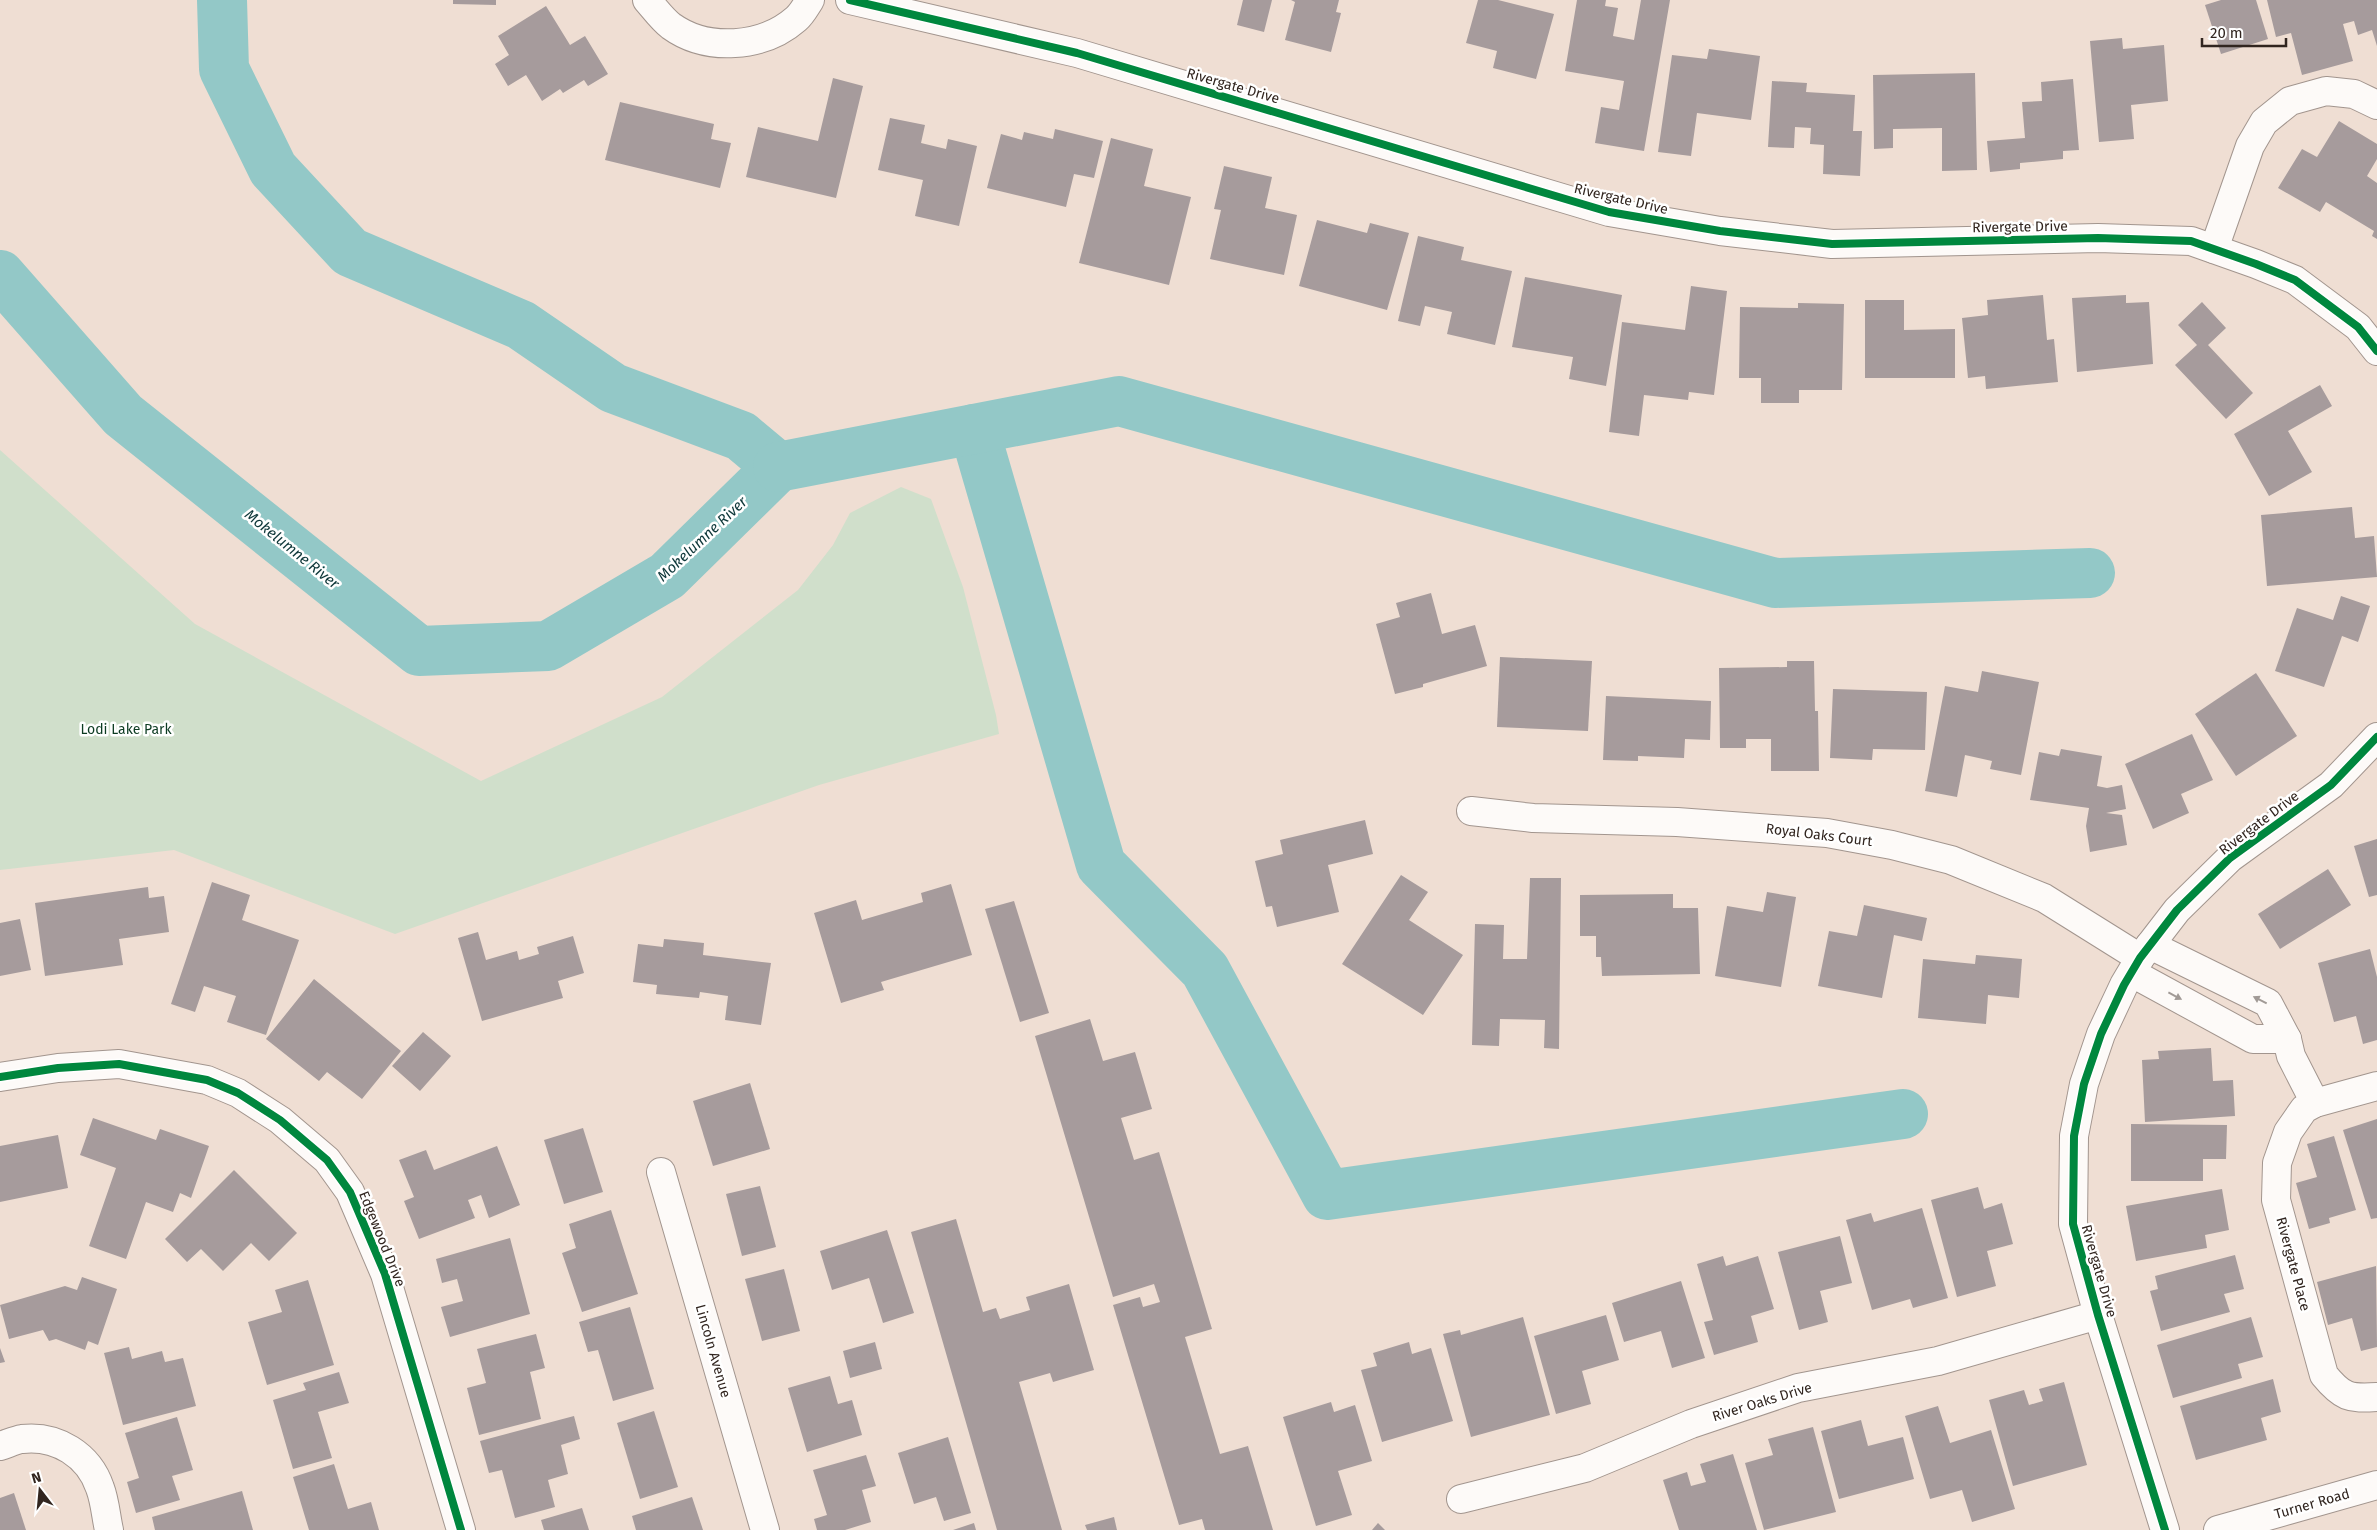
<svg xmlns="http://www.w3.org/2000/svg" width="2377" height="1530" font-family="'Fira Sans',sans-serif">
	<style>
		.green { fill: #d0dfcb }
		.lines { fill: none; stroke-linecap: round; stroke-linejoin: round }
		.river { stroke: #93c8c7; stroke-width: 50 }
		.building { fill: #a69b9c }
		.minor-casing { stroke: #a2958e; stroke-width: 30 }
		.secondary-casing { stroke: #a2958e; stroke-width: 30 }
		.minor { stroke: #fdfaf8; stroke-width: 28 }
		.secondary { stroke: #fdfaf8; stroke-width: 28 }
		.cycleway-casing { stroke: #fff; stroke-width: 11 }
		.cycleway { stroke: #00873e; stroke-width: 8 }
		.oneway { fill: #a19a96 }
		.labels { text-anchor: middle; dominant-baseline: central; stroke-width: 5; stroke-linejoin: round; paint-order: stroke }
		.street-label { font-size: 14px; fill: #31251f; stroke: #fff }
		.park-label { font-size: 14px; fill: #0c3b22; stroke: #fff }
		.water-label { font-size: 15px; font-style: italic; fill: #0e3739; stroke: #fff }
	</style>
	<rect width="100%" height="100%" fill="#efded3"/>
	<!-- green -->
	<path class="green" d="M0,450L195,624L481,781L662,697L798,590L833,545L850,513L901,487L931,499L963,587L996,715L999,734L819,785L395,934L174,850L0,870Z"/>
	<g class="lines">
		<!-- river -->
		<g class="river">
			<path d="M0,275L123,415L419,651L548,646L667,576L778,467L741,436L613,388L521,325L350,252L273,169L224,69L222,0"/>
			<path d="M974,429L1101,865L1205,970L1327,1195L1903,1114"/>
			<path d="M778,467L1119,401L1775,583L2090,573"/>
		</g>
	</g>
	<!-- building -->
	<g class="building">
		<path d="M453,0H496V5L453,4Z"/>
		<path d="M1243,0H1272L1264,32L1237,25Z"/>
		<path d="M1291,0H1339L1336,12L1341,13L1331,52L1285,40L1295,2Z"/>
		<path d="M1478,0H1498L1554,14L1536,79L1493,68L1497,51L1466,43Z"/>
		<path d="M1577,0H1606L1605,6L1618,8L1613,36L1634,40L1641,0H1670L1644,151L1595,143L1601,107L1619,110L1624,81L1565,71Z"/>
		<path d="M2221,0H2256L2268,39L2221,54L2205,5Z"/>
		<path d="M2267,0H2377V46L2372,30L2358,35L2354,21L2343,24L2353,61L2302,75L2291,33L2276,37Z"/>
		<path d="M546,6L570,45L585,36L608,74L588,86L584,80L563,93L560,89L542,101L526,75L508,86L495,64L509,55L498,36Z"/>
		<path d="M2122,38L2123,49L2164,45L2168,101L2131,105L2134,139L2099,142L2090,41Z"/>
		<path d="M1709,49L1760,56L1751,120L1697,113L1691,156L1658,152L1672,55L1707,59Z"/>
		<path d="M1975,73L1977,170L1942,171V128L1893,129V148L1874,149L1873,75Z"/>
		<path d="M833,78L863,86L836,198L746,177L758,127L818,141Z"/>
		<path d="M2073,79L2079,150L2063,151V159L2020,163V169L1990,172L1987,141L2025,138L2022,102L2042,101L2041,82Z"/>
		<path d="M1772,81L1807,83L1806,92L1855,95L1853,131H1862L1860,176L1823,174L1824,145L1810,144L1811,128L1795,127L1794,148L1768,147Z"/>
		<path d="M620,102L714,124L711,139L731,143L720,188L605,160Z"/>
		<path d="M890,118L925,125L921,143L946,149L948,139L977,146L959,226L915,216L923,180L878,170Z"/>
		<path d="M2339,121L2377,144V159L2367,176L2377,183V239L2372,236L2374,231L2326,202L2320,212L2278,188L2302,149L2317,157Z"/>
		<path d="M1055,129L1103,141L1094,178L1074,174L1066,207L987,188L1001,134L1022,140L1024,132L1053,139Z"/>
		<path d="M1111,138L1153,149L1144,186L1191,197L1169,285L1079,263Z"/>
		<path d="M1224,166L1272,177L1265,208L1297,215L1284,275L1210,259L1221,210L1214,209Z"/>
		<path d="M1317,220L1367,233L1370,223L1409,233L1387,310L1299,286Z"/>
		<path d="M1418,236L1464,247L1461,260L1512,271L1495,345L1447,334L1452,312L1425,306L1420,326L1398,321Z"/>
		<path d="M1525,277L1622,295L1606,386L1569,379L1573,357L1512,347Z"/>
		<path d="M1691,286L1727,291L1714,395L1689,392L1688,400L1644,395L1639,436L1609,432L1622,322L1685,330Z"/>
		<path d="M2043,295L2047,340L2054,339L2058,382L1986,389L1985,376L1968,378L1962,318L1988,315L1987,300Z"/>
		<path d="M2126,295V303L2149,302L2153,364L2077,372L2072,298Z"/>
		<path d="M1865,300H1904V330L1955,329V378H1865Z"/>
		<path d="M2202,302L2226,328L2208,345L2253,393L2226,419L2175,365L2197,345L2178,325Z"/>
		<path d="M1798,303L1844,304L1842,390H1799V403H1761V378H1739L1740,307L1798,308Z"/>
		<path d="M2320,385L2332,406L2288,431L2312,472L2269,496L2234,434Z"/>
		<path d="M2352,507L2355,538L2374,536L2377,577L2267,586L2261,515Z"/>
		<path d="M1431,593L1442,634L1475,625L1487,666L1423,684V687L1395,694L1376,624L1400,617L1396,603Z"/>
		<path d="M2341,596L2370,606L2358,642L2342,636L2324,687L2275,671L2297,608L2333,620Z"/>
		<path d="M1500,657L1592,661L1588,731L1497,727Z"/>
		<path d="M1787,661H1814L1815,711H1818L1819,771H1771V739H1746V748H1720L1719,668L1787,667Z"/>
		<path d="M1982,671L2039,682L2021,775L1990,769L1992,761L1965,755L1957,797L1925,791L1945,686L1978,692Z"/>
		<path d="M2256,673L2297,736L2236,776L2195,714Z"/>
		<path d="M1833,689L1927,692L1925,750L1873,749L1872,760L1830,758Z"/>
		<path d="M1606,696L1711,701L1710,740L1685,739L1684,758L1638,756V761L1603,760Z"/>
		<path d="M2192,734L2213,780L2181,794L2189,813L2153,829L2125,764Z"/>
		<path d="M2061,749L2102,756L2097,786L2107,788L2122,785L2126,809L2106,813L2122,815L2127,845L2090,852L2086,826L2089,808L2030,800L2039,752L2059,756Z"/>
		<path d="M1365,820L1373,854L1328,865L1339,912L1277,927L1272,906L1266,907L1255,861L1283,854L1280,840Z"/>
		<path d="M2377,839V895L2369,897L2354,846Z"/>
		<path d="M2328,869L2351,905L2280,949L2258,914Z"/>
		<path d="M1401,875L1428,892L1409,920L1463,955L1423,1015L1342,964Z"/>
		<path d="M1530,878H1561L1559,1049L1544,1048L1545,1020L1500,1019L1499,1046L1472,1045L1475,924L1504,925L1503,959H1527Z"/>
		<path d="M212,882L250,895L242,920L299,940L266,1035L227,1022L236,996L204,986L195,1012L171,1004Z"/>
		<path d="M951,884L972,955L881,982L884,990L841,1003L814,913L856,900L862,920L923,902L921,893Z"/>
		<path d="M148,887L149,898L164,896L169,932L119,939L123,965L45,976L35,903Z"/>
		<path d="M1767,892L1796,897L1781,987L1715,976L1727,906L1763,912Z"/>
		<path d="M1673,894V908H1698L1700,974L1602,976L1601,957H1596V936H1580V895Z"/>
		<path d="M1014,901L1049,1013L1020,1022L985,909Z"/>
		<path d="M1864,905L1927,918L1922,941L1894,935L1882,998L1818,986L1829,931L1857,936Z"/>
		<path d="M20,919L31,970L0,976V923Z"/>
		<path d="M478,932L486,960L517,951L519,960L539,954L537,947L573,936L584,973L558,981L563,998L482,1021L458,938Z"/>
		<path d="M664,939L704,943L703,955L771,963L761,1025L725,1020L728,996L700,992L699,998L656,994L657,985L633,982L638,944L663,947Z"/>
		<path d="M2370,949L2377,977V1040L2363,1044L2356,1016L2334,1022L2318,963Z"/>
		<path d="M1976,955L2022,959L2019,998L1988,995L1986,1024L1918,1018L1923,959L1975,964Z"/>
		<path d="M314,979L401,1051L362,1099L327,1072L319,1081L266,1039Z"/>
		<path d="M1090,1019L1103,1061L1135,1052L1152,1109L1121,1118L1134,1160L1159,1152L1212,1329L1185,1337L1220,1454L1248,1446L1273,1530H1205L1202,1519L1179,1525L1113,1305L1140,1297L1143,1307L1160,1302L1154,1284L1113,1297L1035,1036Z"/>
		<path d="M423,1032L451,1056L420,1091L392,1066Z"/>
		<path d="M2211,1048L2213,1081L2233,1080L2235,1116L2145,1122L2142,1060L2159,1059L2158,1051Z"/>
		<path d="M750,1083L770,1149L713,1166L693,1101Z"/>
		<path d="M93,1118L156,1140L160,1129L209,1146L191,1198L180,1193L173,1212L146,1202L126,1259L89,1246L116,1168L80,1155Z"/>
		<path d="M2377,1119V1218L2371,1219L2343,1130Z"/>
		<path d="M2131,1124L2227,1125L2226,1159H2203V1181H2131Z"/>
		<path d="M583,1128L603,1192L564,1204L544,1140Z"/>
		<path d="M58,1135L68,1188L0,1202V1146Z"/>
		<path d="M2334,1136L2356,1210L2329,1218L2330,1223L2309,1229L2296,1183L2317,1177L2307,1144Z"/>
		<path d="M497,1146L520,1205L489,1218L481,1195L468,1200L475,1218L419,1239L404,1201L414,1197L399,1160L426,1150L434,1170Z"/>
		<path d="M234,1170L297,1233L269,1261L251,1243L223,1271L201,1249L187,1262L165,1239Z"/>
		<path d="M760,1186L776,1247L742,1256L726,1194Z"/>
		<path d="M1978,1187L1984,1209L2002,1203L2013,1244L1987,1251L1996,1286L1957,1297L1931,1200Z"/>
		<path d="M2222,1189L2229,1230L2205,1235L2207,1248L2136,1261L2126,1206Z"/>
		<path d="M1922,1208L1948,1298L1913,1308L1910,1299L1872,1310L1846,1220L1871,1213L1874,1222Z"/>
		<path d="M611,1210L638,1294L582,1312L562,1253L576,1248L569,1224Z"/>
		<path d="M956,1219L983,1312L996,1308L1000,1319L1030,1310L1026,1297L1069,1284L1094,1370L1053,1382L1050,1373L1019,1382L1062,1530H997L911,1232Z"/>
		<path d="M887,1230L914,1313L883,1323L869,1278L832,1290L820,1251Z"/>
		<path d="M1840,1236L1852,1283L1820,1291L1828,1322L1799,1330L1778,1252Z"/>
		<path d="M510,1238L530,1314L450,1337L441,1307L463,1301L457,1279L442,1283L436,1259Z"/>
		<path d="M2235,1255L2244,1289L2224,1294L2230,1312L2161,1331L2150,1291L2158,1289L2155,1276Z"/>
		<path d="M1723,1256L1726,1266L1758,1256L1774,1309L1751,1316L1758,1342L1714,1355L1704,1322L1713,1320L1697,1264Z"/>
		<path d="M2376,1266L2377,1347L2361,1351L2352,1318L2328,1325L2317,1282Z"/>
		<path d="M784,1269L800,1331L762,1341L745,1279Z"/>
		<path d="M82,1277L117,1289L98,1345L88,1341L85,1350L56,1339L49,1341L43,1330L9,1339L0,1305L65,1286L77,1290Z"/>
		<path d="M308,1280L334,1365L267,1385L248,1322L282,1312L275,1290Z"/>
		<path d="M1681,1281L1705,1358L1672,1368L1661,1331L1624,1342L1612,1303Z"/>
		<path d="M630,1307L654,1389L613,1401L598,1350L588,1352L579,1322Z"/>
		<path d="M1606,1315L1619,1360L1582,1371L1591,1404L1556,1414L1534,1336Z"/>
		<path d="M1523,1317L1550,1415L1471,1437L1443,1334L1460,1330L1461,1335Z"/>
		<path d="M2251,1317L2263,1357L2238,1364L2242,1378L2173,1398L2157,1345Z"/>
		<path d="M536,1334L545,1368L530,1372L541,1419L479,1435L467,1388L486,1383L477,1349Z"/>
		<path d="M875,1342L882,1369L850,1378L843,1351Z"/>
		<path d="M1409,1342L1412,1354L1431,1348L1453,1421L1382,1442L1361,1370L1377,1366L1373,1353Z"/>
		<path d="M129,1347L132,1359L162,1351L165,1362L183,1358L196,1406L123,1425L104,1353Z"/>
		<path d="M0,1348L5,1362L0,1363Z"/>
		<path d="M339,1372L349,1403L318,1412L332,1458L293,1469L273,1400L306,1390L303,1383Z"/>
		<path d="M830,1376L838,1404L852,1400L862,1435L807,1452L788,1388Z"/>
		<path d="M2273,1379L2281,1412L2261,1418L2267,1440L2196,1460L2180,1406Z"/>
		<path d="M2064,1382L2087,1465L2013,1486L1989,1400L2024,1390L2029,1405L2043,1401L2039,1389Z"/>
		<path d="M1331,1402L1334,1412L1355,1405L1372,1461L1338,1471L1352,1515L1316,1526L1283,1417Z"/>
		<path d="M1938,1406L1950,1443L1991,1430L2015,1509L1972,1522L1962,1490L1930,1499L1905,1416Z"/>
		<path d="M654,1411L678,1487L640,1499L617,1423Z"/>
		<path d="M574,1416L580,1439L561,1445L568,1474L548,1480L555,1507L515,1518L502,1470L489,1473L480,1441Z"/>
		<path d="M177,1417L193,1470L172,1476L180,1500L136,1513L127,1482L139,1478L125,1433Z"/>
		<path d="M1861,1420L1868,1446L1903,1437L1914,1479L1839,1499L1821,1431Z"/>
		<path d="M1813,1427L1836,1512L1764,1530L1745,1463L1773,1455L1768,1439Z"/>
		<path d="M948,1437L971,1513L944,1521L936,1497L914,1504L898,1453Z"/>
		<path d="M1733,1454L1757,1530H1679L1663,1480L1687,1472L1691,1486L1706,1482L1700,1464Z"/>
		<path d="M866,1455L876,1486L862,1490L871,1522L845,1530H817L814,1519L827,1515L813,1470Z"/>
		<path d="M334,1464L348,1509L371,1502L379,1530H309L293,1477Z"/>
		<path d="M242,1491L253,1530H155L152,1517Z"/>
		<path d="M14,1493L26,1530H0V1498Z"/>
		<path d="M692,1497L703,1530H636L632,1516Z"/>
		<path d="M582,1508L589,1530H544L541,1520Z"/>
		<path d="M1114,1517L1117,1530H1087L1085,1525Z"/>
		<path d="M974,1523L976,1530H953Z"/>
		<path d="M1378,1523L1385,1530H1372Z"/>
	</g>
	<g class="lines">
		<defs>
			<g id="minor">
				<path d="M647,0C654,8 662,19 671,26C707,52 763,48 796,19C802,14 806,6 810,0"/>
				<path d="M850,0L1077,53L1609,212L1720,231L1832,244L2098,238L2191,241L2256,264L2295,280L2358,327L2377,351"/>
				<path d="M2214,249L2250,146L2264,122L2290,101L2326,91L2354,94L2377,105"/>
				<path d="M1471,811L1533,818L1677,822L1827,833L1892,845L1951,860L2044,898L2140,958"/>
				<path d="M2150,945L2268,1003L2287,1039L2291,1056L2315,1103"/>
				<path d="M2132,973L2253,1039H2287"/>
				<path d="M0,1077L58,1068L119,1064L207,1080L238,1093L280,1120L327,1160L350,1192L385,1274L461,1530"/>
				<path d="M2377,1086L2315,1103L2304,1109L2288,1132L2277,1163L2276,1200L2324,1375C2342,1397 2349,1399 2377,1397"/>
				<path d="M661,1172L765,1530"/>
				<path d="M0,1446C7,1444 15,1440 22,1439C57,1435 89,1455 100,1488C105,1501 106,1517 109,1530"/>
				<path d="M1461,1499L1585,1468L1691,1424L1798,1388L1938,1361L2098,1315"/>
				<path d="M2165,1530L2098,1315L2073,1224L2074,1136L2084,1084L2101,1034L2124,985L2140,958L2177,910L2230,858L2331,785L2377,737"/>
			</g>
			<path id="secondary" d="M2218,1530L2377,1485"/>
		</defs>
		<!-- minor casing -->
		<use href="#minor" class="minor-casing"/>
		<!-- secondary casing -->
		<use href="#secondary" class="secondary-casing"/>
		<!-- minor -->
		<use href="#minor" class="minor"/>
		<!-- secondary -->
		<use href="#secondary" class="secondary"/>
		<defs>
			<g id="cycleway">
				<path d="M850,0L1077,53L1609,212L1720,231L1832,244L2098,238L2191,241L2256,264L2295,280L2358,327L2377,351"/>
				<path d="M0,1077L58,1068L119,1064L207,1080L238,1093L280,1120L327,1160L350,1192L385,1274L461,1530"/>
				<path d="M2165,1530L2098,1315L2073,1224L2074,1136L2084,1084L2101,1034L2124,985L2140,958L2177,910L2230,858L2331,785L2377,737"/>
			</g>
		</defs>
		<!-- cycleway casing -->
		<use href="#cycleway" class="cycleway-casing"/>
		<!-- cycleway -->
		<use href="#cycleway" class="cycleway"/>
	</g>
	<!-- one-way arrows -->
	<defs><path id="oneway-solid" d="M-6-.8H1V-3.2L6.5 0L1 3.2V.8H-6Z" transform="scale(1.25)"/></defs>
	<g class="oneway">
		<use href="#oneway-solid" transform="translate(2175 996) rotate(28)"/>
		<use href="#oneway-solid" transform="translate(2260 1000) rotate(-153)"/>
	</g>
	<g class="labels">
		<!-- street labels -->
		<g class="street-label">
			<text transform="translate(1233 86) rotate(16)">Rivergate Drive</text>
			<text transform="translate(1621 199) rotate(13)">Rivergate Drive</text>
			<text transform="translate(2020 227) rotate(-1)">Rivergate Drive</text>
			<text transform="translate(2259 823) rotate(-37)">Rivergate Drive</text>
			<text transform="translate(1819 835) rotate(7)">Royal Oaks Court</text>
			<text transform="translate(382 1239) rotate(68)">Edgewood Drive</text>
			<text transform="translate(2293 1264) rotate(75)">Rivergate Place</text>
			<text transform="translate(2099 1271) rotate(74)">Rivergate Drive</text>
			<text transform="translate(713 1351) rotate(74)">Lincoln Avenue</text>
			<text transform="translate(1762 1402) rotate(-17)">River Oaks Drive</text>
			<text transform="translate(2312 1504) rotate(-16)">Turner Road</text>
		</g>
		<!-- park labels -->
		<g class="park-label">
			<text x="126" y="729">Lodi Lake Park</text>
		</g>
		<!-- water labels -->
		<g class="water-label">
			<text transform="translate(702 539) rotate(-43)">Mokelumne River</text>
			<text transform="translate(292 549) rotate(39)">Mokelumne River</text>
		</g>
	</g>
	<!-- north arrow -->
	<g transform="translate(40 1490) rotate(344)" stroke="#ffffff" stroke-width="4" paint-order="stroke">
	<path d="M0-4L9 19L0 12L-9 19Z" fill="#31251f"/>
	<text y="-8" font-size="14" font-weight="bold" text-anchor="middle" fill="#31251f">N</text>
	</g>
	<!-- scale -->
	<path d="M2202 38v8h84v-8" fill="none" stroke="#31251f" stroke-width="2.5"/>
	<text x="2210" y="38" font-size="15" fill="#31251f" stroke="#ffffff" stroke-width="4" paint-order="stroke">20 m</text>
</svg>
